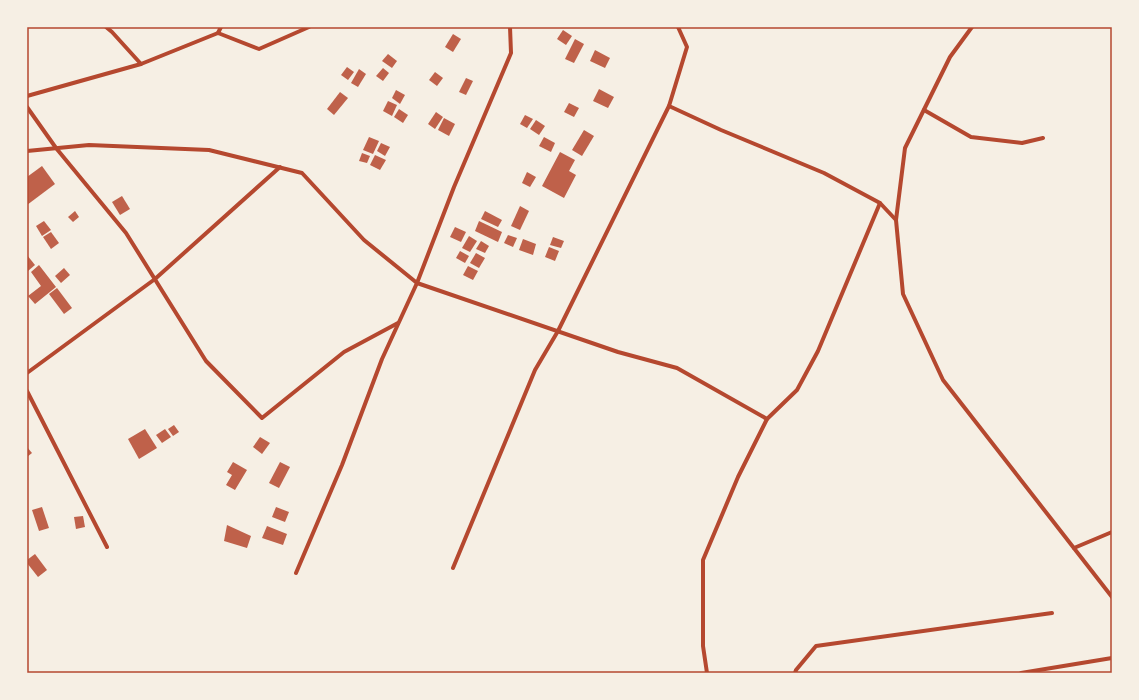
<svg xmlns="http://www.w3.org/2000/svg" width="1139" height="700" font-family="'Fira Sans',sans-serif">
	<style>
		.building { fill: #bf614a }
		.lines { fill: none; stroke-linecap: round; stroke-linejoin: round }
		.minor { stroke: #b5482f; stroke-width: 4 }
		.neatline { fill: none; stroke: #b5482f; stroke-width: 1.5 }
	</style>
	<rect width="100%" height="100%" fill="#f6efe4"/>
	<!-- building -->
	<g class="building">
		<path d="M563,30L572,36L566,45L557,39Z"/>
		<path d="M453,34L461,39L453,52L445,47Z"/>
		<path d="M575,39L584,44L574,63L565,59Z"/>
		<path d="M595,50L610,58L605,68L590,61Z"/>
		<path d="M388,54L397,61L392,68L382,61Z"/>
		<path d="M347,67L354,72L348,80L341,75Z"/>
		<path d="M383,68L389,73L383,81L376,76Z"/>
		<path d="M359,69L366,74L358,87L351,83Z"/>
		<path d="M435,72L443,78L437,86L429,80Z"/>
		<path d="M466,78L473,81L466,95L459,92Z"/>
		<path d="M599,89L614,97L608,108L593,101Z"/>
		<path d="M396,90L405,95L400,104L392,98Z"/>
		<path d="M340,92L348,98L334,115L327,109Z"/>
		<path d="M388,101L397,105L392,116L383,111Z"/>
		<path d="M569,103L579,108L574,117L564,112Z"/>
		<path d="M399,109L408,115L403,123L394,117Z"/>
		<path d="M436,112L443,117L435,129L428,124Z"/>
		<path d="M525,115L533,119L527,128L520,124Z"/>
		<path d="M444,118L455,124L449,136L438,130Z"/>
		<path d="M536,120L545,126L539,135L530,129Z"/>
		<path d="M584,130L594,136L582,156L572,150Z"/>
		<path d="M369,137L379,141L373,154L363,150Z"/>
		<path d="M544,137L555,143L551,152L539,146Z"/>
		<path d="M381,143L390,147L385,156L377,151Z"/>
		<path d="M560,152L575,160L569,171L576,175L564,198L542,186Z"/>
		<path d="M362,153L370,156L367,163L359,161Z"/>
		<path d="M375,155L386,160L380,170L370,165Z"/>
		<path d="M42,166L55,184L27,205V177Z"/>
		<path d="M527,172L536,177L530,187L522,183Z"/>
		<path d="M122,196L130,209L120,215L112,202Z"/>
		<path d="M520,206L529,211L520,230L511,226Z"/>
		<path d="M75,211L79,217L73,222L68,217Z"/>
		<path d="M485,211L502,220L498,227L481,219Z"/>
		<path d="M44,221L51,230L42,236L36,226Z"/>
		<path d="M479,221L502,232L498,242L475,231Z"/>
		<path d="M455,227L466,232L461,242L450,237Z"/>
		<path d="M51,232L59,243L51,249L43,237Z"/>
		<path d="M508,235L517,238L513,247L504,243Z"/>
		<path d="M469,236L477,241L470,252L462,248Z"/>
		<path d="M553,237L564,241L561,248L550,245Z"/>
		<path d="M523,239L536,244L533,255L519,250Z"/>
		<path d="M481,241L489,246L485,253L476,249Z"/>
		<path d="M549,247L559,251L555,261L545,257Z"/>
		<path d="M460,251L469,256L465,263L456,258Z"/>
		<path d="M476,253L485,258L479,268L470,263Z"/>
		<path d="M27,255L35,265L28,271L27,270Z"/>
		<path d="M39,265L56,287L35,304L28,296L41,286L31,272Z"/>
		<path d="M468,266L478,271L473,280L463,275Z"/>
		<path d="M64,268L70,275L61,283L55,276Z"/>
		<path d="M57,288L72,308L64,314L49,294Z"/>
		<path d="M174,425L179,432L173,436L168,429Z"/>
		<path d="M145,429L157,448L139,459L128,439Z"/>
		<path d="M165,429L171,437L162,443L156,435Z"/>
		<path d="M260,437L270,443L262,454L253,447Z"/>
		<path d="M27,447L32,453L27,457Z"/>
		<path d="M233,462L247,470L235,490L226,485L232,475L227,472Z"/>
		<path d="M280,462L290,467L279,488L269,483Z"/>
		<path d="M42,507L49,528L39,531L32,510Z"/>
		<path d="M276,507L289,512L285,522L272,517Z"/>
		<path d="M83,516L85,527L76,529L74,517Z"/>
		<path d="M227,525L251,536L247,548L224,541Z"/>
		<path d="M267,526L287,534L283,545L262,538Z"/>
		<path d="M35,554L47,570L38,577L27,563V560Z"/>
	</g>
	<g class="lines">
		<!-- minor -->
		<g class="minor">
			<path d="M106,27L112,32L141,64"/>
			<path d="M678,27L687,47L669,106L721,130L824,173L880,203L896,220"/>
			<path d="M972,27L950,57L905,148L896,220L903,294L943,380L1112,597"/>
			<path d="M218,33L221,27"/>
			<path d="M27,96L141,64L218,33L259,49L309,27"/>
			<path d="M27,107L56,148L126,233L206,361L262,418L344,352L398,323"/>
			<path d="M924,110L971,137L1022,143L1043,138"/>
			<path d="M27,151L89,145L209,150L302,173L364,240L417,283L618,352L677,368L767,419"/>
			<path d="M27,373L155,279L280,167"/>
			<path d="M27,391L107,547"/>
			<path d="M1074,548L1112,532"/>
			<path d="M453,568L535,370L558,331L669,106"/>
			<path d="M296,573L342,465L382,359L417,283L454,187L511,53L510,27"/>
			<path d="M707,673L703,646V560L738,477L767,419L797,390L818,351L880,203"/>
			<path d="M795,673L796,670L816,646L1052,613"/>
			<path d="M1021,673L1112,658"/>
		</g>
	</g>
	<!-- border -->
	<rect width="1139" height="700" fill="none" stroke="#f6efe4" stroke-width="56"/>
	<rect x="28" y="28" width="1083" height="644" class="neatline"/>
</svg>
